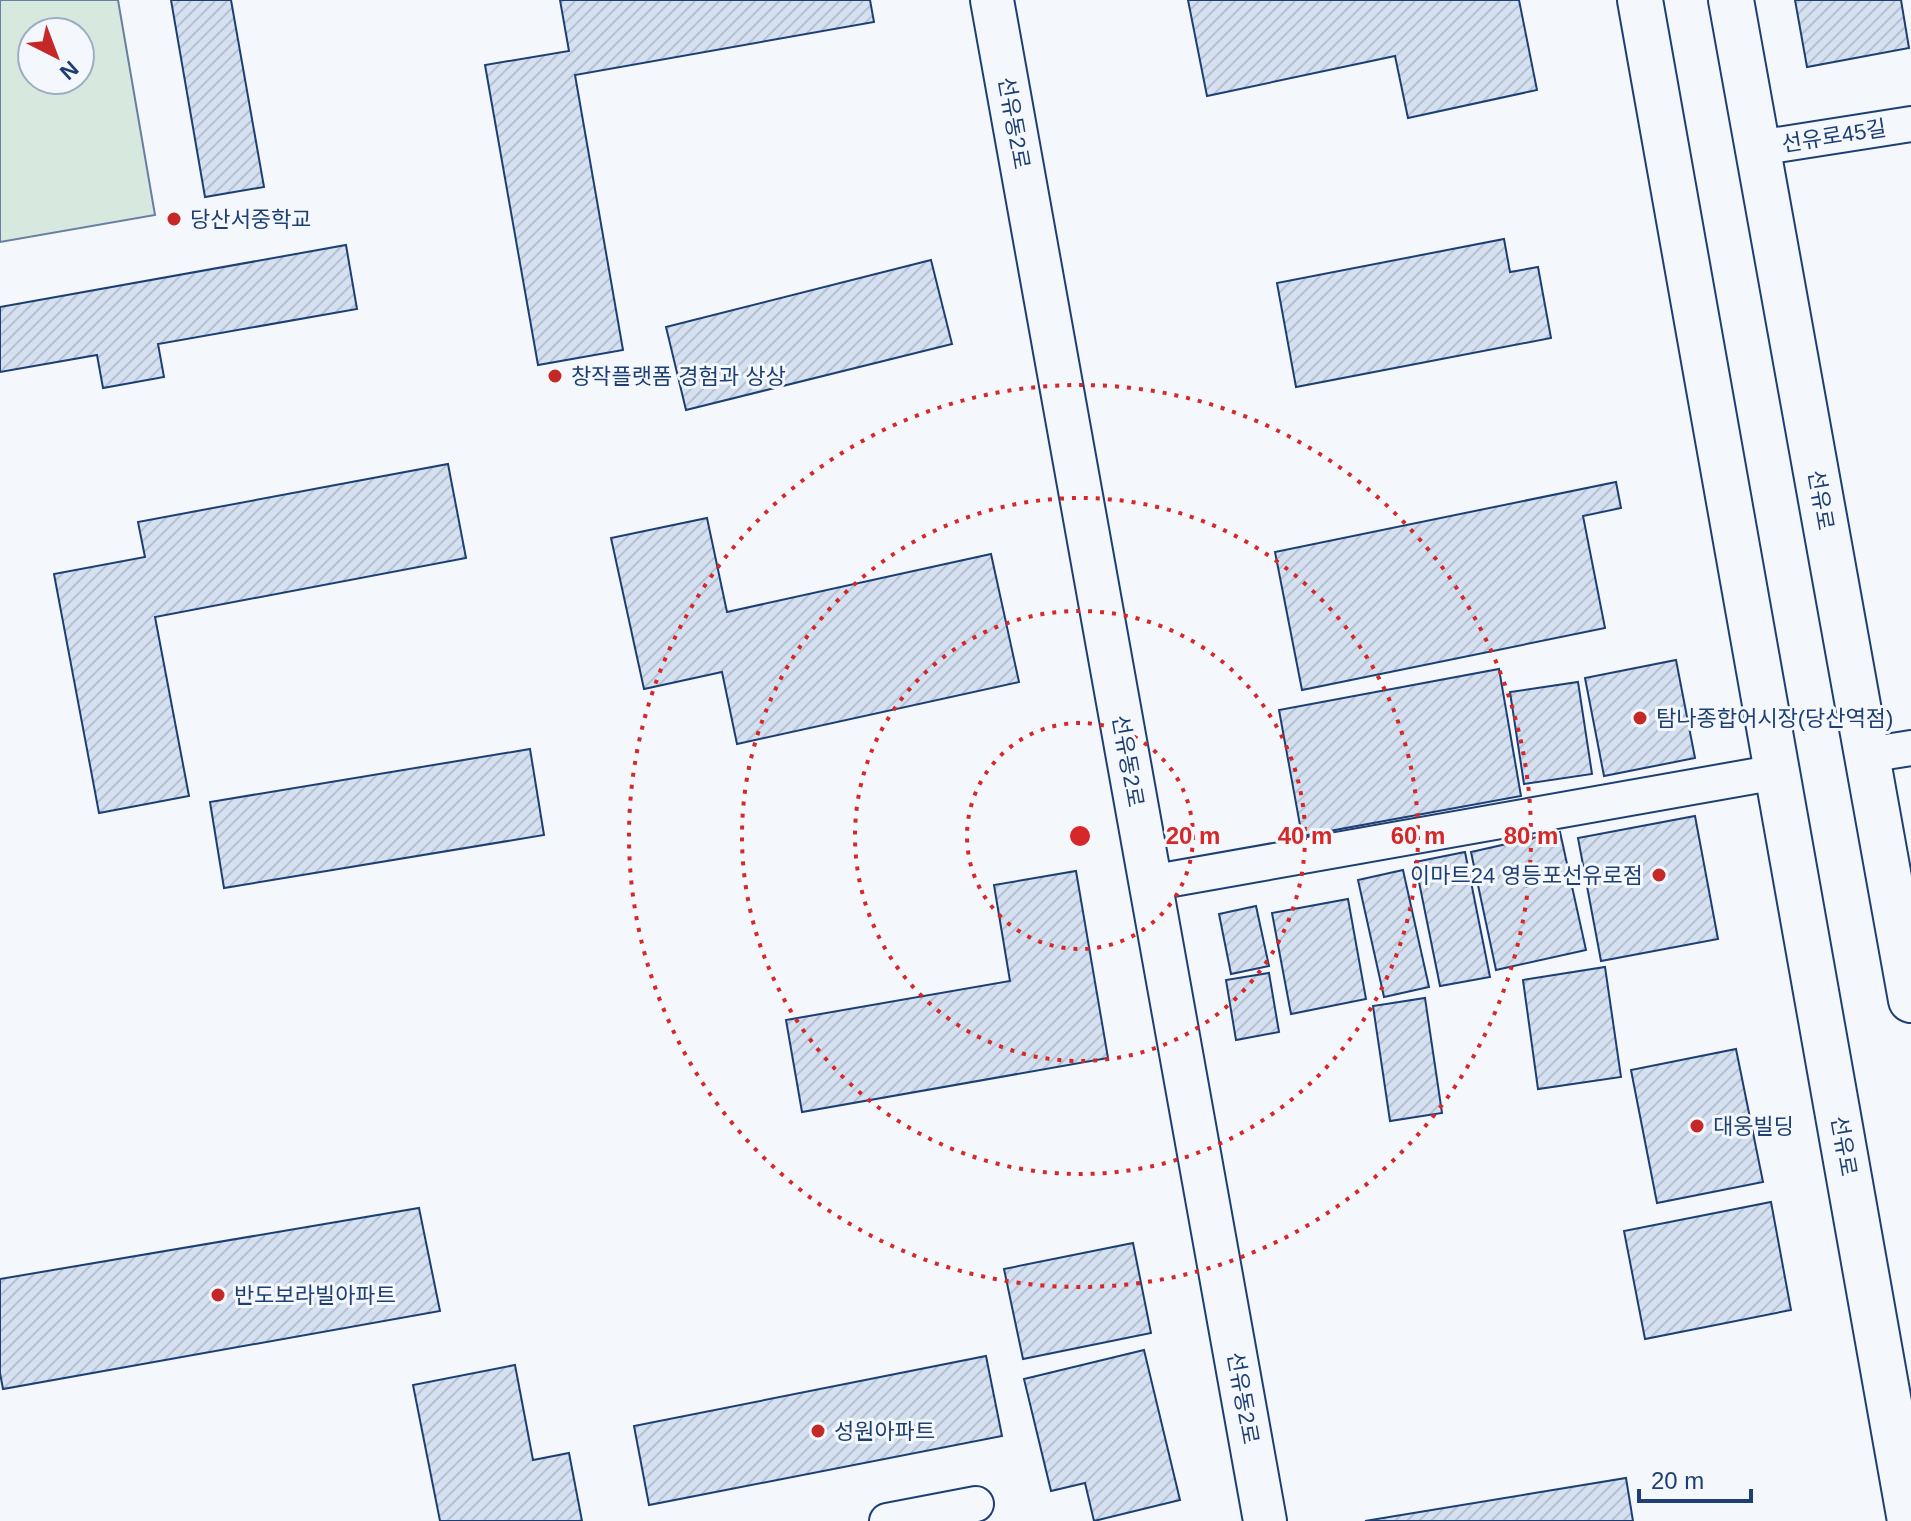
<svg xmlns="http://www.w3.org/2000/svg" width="1911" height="1521" font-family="Helvetica,'Noto Sans KR',sans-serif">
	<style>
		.green { fill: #d7e8df; stroke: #687fa3; stroke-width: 2; fill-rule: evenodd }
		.building { fill: url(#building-hatch); stroke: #1d3f73; stroke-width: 2 }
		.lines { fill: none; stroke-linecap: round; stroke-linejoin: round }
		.minor-casing { stroke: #1d3f73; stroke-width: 38 }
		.tertiary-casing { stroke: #1d3f73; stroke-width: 46 }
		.primary-casing { stroke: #1d3f73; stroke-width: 48 }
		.minor { stroke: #f4f7fb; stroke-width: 34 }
		.tertiary { stroke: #f4f7fb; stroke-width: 42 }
		.primary { stroke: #f4f7fb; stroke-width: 44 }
		.ring { fill: none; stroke: #d62828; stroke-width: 4; stroke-dasharray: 4 8 }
		.poi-dot { fill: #c62828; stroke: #f4f7fb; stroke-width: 3 }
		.labels { text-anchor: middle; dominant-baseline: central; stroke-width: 6; stroke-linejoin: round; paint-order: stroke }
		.street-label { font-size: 22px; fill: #1d3f73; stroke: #f4f7fb }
		.poi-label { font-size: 22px; fill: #1d3f73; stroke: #f4f7fb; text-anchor: start }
		.centre { fill: #d62828; stroke: #f4f7fb; stroke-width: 4 }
		.ring-label { font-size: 24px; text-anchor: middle; font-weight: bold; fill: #d62828; stroke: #f4f7fb; stroke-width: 6; stroke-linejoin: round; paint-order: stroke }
	</style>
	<defs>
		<pattern id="building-hatch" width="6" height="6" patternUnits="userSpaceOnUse" patternTransform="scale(2)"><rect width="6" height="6" fill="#d5e0f0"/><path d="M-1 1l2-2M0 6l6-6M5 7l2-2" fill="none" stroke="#b6c1d1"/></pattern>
	</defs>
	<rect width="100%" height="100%" fill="#f4f7fb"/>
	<!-- green -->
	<path class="green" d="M0,0H118L155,215L0,242ZM32,32H80V80H32Z"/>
	<!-- building -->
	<g class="building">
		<path d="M171,0H231L264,187L205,197Z"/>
		<path d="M560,0H870L874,22L575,75L623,350L538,365L485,65L569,51Z"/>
		<path d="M1188,0H1519L1537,90L1408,118L1395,56L1207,96Z"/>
		<path d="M1795,0H1901L1909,48L1807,67Z"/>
		<path d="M1504,239L1510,272L1538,267L1551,338L1296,387L1277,283Z"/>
		<path d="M346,245L357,309L158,344L164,377L103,388L97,355L0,372V307Z"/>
		<path d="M931,260L952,344L686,410L666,327Z"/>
		<path d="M448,464L466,558L155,617L189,796L99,813L54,574L145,557L138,522Z"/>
		<path d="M1616,482L1621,508L1583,516L1605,628L1302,690L1275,552Z"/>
		<path d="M707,518L727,612L991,554L1019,682L737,744L722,672L644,689L611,538Z"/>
		<path d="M1676,660L1695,758L1604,776L1585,678Z"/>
		<path d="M1499,669L1521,796L1302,836L1279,710Z"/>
		<path d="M1578,682L1592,774L1524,784L1510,692Z"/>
		<path d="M530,749L544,835L224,888L210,802Z"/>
		<path d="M1695,816L1718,939L1601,961L1578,838Z"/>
		<path d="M1560,832L1586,950L1496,970L1471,852Z"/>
		<path d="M1465,852L1490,977L1440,986L1415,862Z"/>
		<path d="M1403,870L1429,987L1384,997L1358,880Z"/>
		<path d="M1076,871L1108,1058L802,1112L786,1020L1010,981L994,885Z"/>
		<path d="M1348,899L1366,999L1291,1014L1272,913Z"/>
		<path d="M1256,906L1269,966L1231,974L1219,914Z"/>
		<path d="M1605,967L1621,1077L1538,1089L1523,980Z"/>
		<path d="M1269,973L1279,1032L1236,1040L1226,980Z"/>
		<path d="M1425,998L1442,1113L1390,1121L1373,1006Z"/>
		<path d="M1736,1049L1763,1182L1657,1203L1631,1070Z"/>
		<path d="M1771,1202L1791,1310L1645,1339L1624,1231Z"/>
		<path d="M419,1208L440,1311L3,1389L0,1373V1279Z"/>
		<path d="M1133,1243L1151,1333L1023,1359L1004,1269Z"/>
		<path d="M1144,1350L1180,1500L1094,1521L1085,1483L1051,1491L1024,1379Z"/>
		<path d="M986,1356L1002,1436L649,1505L634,1426Z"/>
		<path d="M515,1365L533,1460L569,1453L582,1521H440L413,1385Z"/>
		<path d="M1626,1478L1633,1521H1365Z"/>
	</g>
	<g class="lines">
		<defs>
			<g id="minor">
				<path d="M1758,148L1911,124"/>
				<path d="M1867,755L1911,748"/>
				<path d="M1150,883L1777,772"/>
				<path d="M887,1521L976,1504"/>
			</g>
			<path id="tertiary" d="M992,0L1265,1521"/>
			<g id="primary">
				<path d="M1640,0L1910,1521"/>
				<path d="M1731,0L1911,1000"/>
			</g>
		</defs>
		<!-- minor casing -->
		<use href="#minor" class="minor-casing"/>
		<!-- tertiary casing -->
		<use href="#tertiary" class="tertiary-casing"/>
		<!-- primary casing -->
		<use href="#primary" class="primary-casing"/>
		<!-- minor -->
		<use href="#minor" class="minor"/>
		<!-- tertiary -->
		<use href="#tertiary" class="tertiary"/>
		<!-- primary -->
		<use href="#primary" class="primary"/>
	</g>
	<!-- distance rings -->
	<g class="ring">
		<circle cx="1080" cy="836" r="113"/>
		<circle cx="1080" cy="836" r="225"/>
		<circle cx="1080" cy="836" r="338"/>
		<circle cx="1080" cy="836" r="451"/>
	</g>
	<!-- markers -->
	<g class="poi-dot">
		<circle cx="174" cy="219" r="8"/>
		<circle cx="555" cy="376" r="8"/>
		<circle cx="1640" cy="718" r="8"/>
		<circle cx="1659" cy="875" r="8"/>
		<circle cx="1697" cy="1126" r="8"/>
		<circle cx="218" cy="1295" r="8"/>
		<circle cx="818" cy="1431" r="8"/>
	</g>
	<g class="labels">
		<!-- street labels -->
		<g class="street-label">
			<text transform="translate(1014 123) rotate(80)">선유동2로</text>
			<text transform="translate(1834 136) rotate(-9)">선유로45길</text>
			<text transform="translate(1821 500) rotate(80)">선유로</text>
			<text transform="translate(1128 761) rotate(80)">선유동2로</text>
			<text transform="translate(1844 1146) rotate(80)">선유로</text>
			<text transform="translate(1243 1398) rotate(80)">선유동2로</text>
		</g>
		<!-- poi labels -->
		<g class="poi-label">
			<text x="190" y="219">당산서중학교</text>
			<text x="571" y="376">창작플랫폼 경험과 상상</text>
			<text x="1656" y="718">탐나종합어시장(당산역점)</text>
			<text x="1643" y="875" text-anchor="end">이마트24 영등포선유로점</text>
			<text x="1713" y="1126">대웅빌딩</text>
			<text x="234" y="1295">반도보라빌아파트</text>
			<text x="834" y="1431">성원아파트</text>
		</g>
	</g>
	<circle cx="1080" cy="836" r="12" class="centre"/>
	<g class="ring-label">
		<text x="1193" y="844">20 m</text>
		<text x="1305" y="844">40 m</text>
		<text x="1418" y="844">60 m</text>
		<text x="1531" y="844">80 m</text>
	</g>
	<!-- north arrow -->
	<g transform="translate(56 56) rotate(138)"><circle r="38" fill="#f4f7fb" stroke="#9eadc5" stroke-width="2"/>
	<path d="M0-6L14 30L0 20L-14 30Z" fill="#c62828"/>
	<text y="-12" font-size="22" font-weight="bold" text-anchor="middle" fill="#1d3f73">N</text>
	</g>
	<!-- scale -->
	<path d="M1639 1489v12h112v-12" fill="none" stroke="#1d3f73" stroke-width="4"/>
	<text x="1651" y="1489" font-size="24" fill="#1d3f73" stroke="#f4f7fb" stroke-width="6" paint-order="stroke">20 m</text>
</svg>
